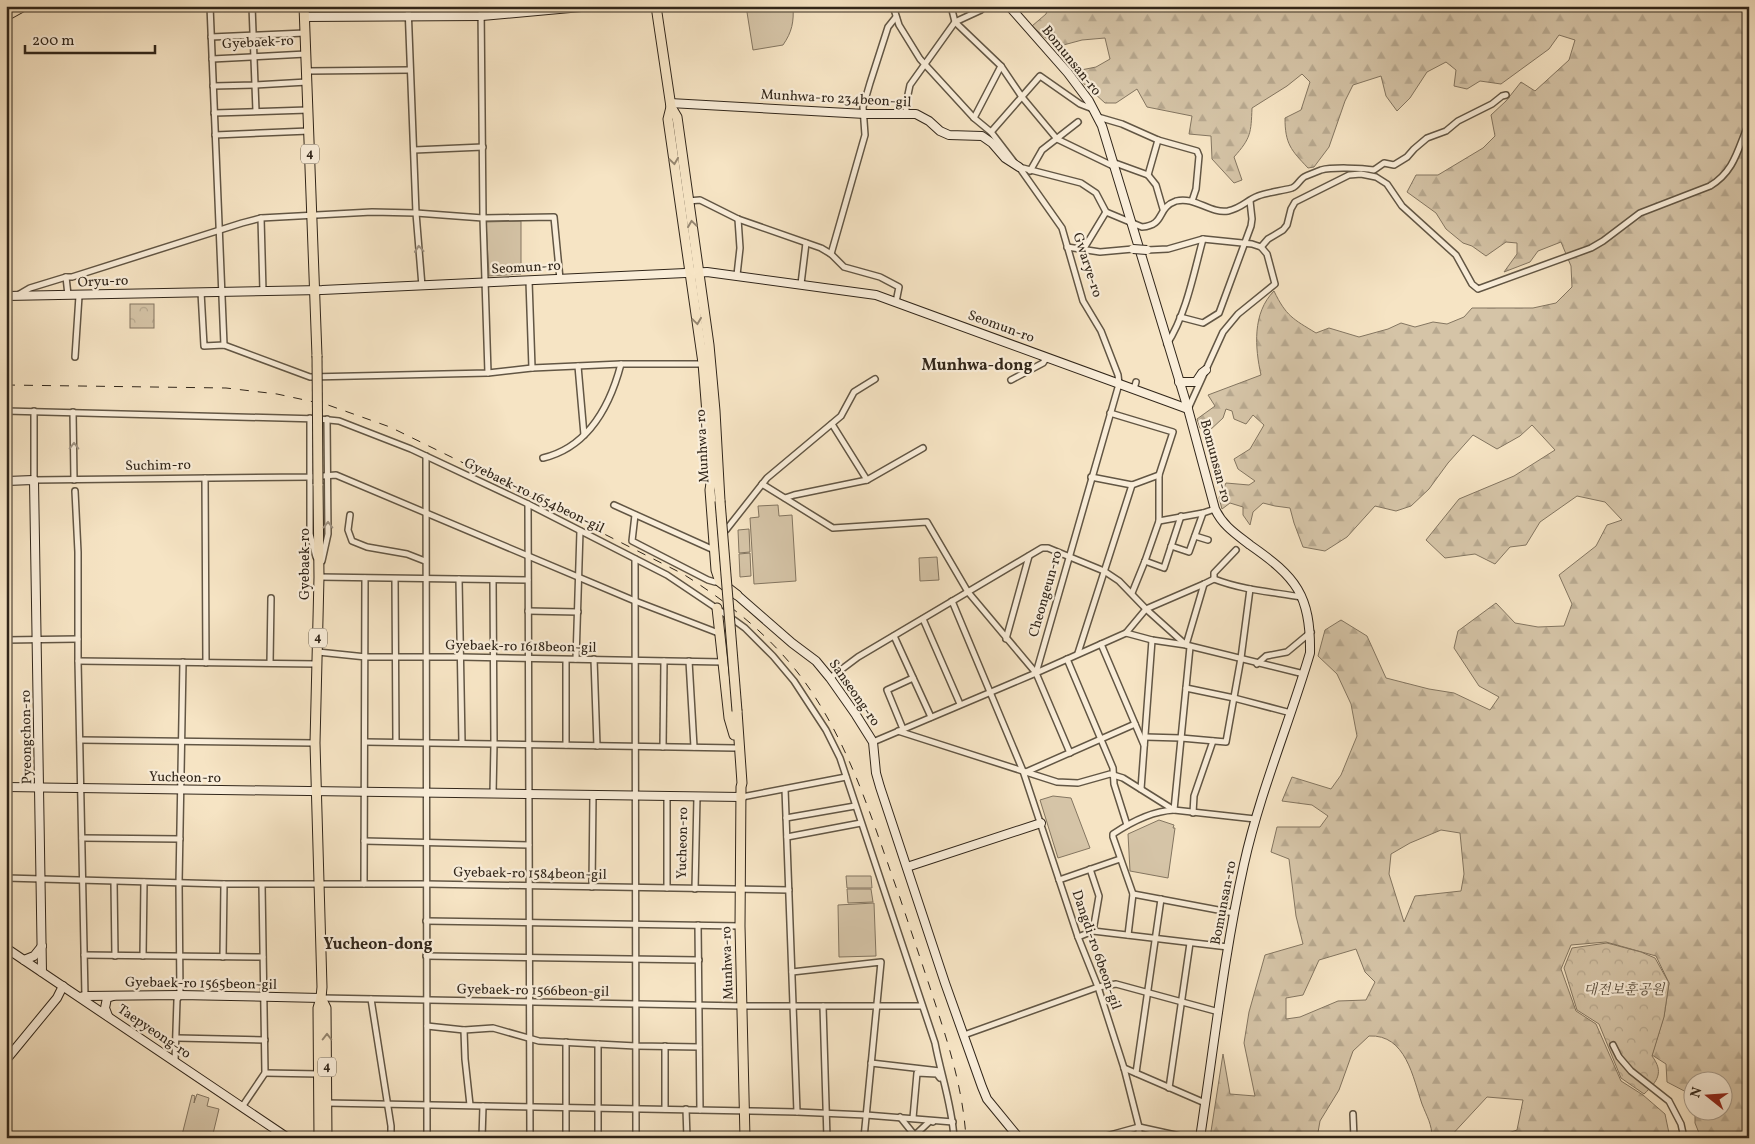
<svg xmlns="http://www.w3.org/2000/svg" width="1755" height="1144" font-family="Vollkorn,'Noto Serif KR',serif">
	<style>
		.forest { fill: url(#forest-firs); stroke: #837560; fill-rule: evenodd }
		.park { fill: url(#park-crowns); stroke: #837560 }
		.garden { fill: #d5c4a7; stroke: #837560 }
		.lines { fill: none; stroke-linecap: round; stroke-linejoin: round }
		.street-casing { stroke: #625644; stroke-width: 8 }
		.secondary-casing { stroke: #31261a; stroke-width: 10 }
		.primary-casing { stroke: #31261a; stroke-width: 11 }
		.street { stroke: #f9edd9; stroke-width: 5 }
		.secondary { stroke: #f9edd9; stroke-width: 8 }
		.primary { stroke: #f6e4c4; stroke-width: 9 }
		.rail { stroke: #31261a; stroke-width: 1; stroke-dasharray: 9 9; stroke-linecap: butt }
		.secondary-bridge-casing { stroke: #31261a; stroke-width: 10; stroke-linecap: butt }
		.primary-bridge-casing { stroke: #31261a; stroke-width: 11; stroke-linecap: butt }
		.secondary-bridge { stroke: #f9edd9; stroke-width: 8 }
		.primary-bridge { stroke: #f6e4c4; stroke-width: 9 }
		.oneway { stroke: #94856f }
		.oneway2 { stroke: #9f9383 }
		.labels { text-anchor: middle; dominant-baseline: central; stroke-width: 4.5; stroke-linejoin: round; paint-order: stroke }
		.shield { fill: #f9edd9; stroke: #6d6253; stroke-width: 1 }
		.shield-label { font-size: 12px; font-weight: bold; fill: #31261a }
		.street-label { font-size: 14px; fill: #31261a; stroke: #f9edd9 }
		.park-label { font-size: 14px; font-style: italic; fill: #5a4e3d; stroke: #f9edd9 }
		.quarter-label { font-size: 16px; font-weight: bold; fill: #31261a; stroke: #f9edd9 }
	</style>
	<defs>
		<pattern id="forest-firs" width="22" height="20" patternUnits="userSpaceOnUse" patternTransform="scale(1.25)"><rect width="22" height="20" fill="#d5c4a7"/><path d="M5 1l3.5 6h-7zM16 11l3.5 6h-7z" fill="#b7a88f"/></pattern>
		<pattern id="park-crowns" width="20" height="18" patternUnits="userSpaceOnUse" patternTransform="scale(1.25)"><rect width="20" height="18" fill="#d5c4a7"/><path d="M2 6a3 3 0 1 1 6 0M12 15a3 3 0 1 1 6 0" fill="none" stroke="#b7a88f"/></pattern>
	</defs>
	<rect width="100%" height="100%" fill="#f6e4c4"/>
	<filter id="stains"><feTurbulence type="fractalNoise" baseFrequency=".004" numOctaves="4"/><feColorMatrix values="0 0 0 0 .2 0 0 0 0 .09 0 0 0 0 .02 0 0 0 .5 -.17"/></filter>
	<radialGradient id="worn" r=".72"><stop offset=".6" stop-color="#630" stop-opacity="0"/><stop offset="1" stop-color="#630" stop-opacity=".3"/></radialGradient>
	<!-- forest -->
	<path class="forest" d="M1049,6H1749V1138H1701L1695,1123V1112H1722V1082H1692V1095L1667,1082L1666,1064L1652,1055L1664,1016L1669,983L1656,956L1606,942L1571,945L1561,969L1576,1011L1596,1024L1621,1081L1643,1095L1665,1114L1670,1138H1494L1517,1130L1523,1100L1487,1097L1449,1138H1432C1432,1124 1427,1117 1422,1104C1413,1078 1406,1034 1369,1036L1353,1051L1339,1090L1320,1121L1317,1138H1210L1223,1054L1230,1094L1255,1096L1244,1043L1249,1012L1265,955L1303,944L1296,916L1289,859L1271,852L1277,827H1320L1328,816L1312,805L1282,801L1292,777L1331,789L1341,775L1357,736L1351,704L1337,674L1318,656L1325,630L1341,620L1367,636L1386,678L1429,689L1454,693L1490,710L1499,697L1479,686L1454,648L1458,631L1496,603L1515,623L1538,627L1564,626L1572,604L1559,575L1596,546L1607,525L1622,520L1605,502L1577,496L1540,522L1526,545L1510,547L1495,564L1475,554L1445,558L1426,540L1459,499L1514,476L1555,450L1532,425L1520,436L1497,449L1473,435L1448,463L1429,489L1411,506L1396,511L1375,506L1347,537L1325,551L1303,547L1294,523L1290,508L1275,506L1263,503L1253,512L1250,525L1243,515V507L1230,503L1222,509L1219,498L1226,483L1249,485L1255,481L1238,469L1234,459L1250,449L1264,425L1253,415L1246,424L1234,419L1232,411L1226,409L1223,418L1209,431L1200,428L1197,419L1215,406L1208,395L1261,375C1255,348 1252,313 1274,291C1286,316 1293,319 1316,333L1329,328L1359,337L1388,329L1401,323L1415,327L1433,322L1447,324L1464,317L1472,308H1533L1556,303L1572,287L1571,266L1561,242L1538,251L1530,262L1504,272L1517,254V243L1506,242L1486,256L1472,246L1463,243L1446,229L1436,213L1407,192L1416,175H1438L1483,148L1495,136L1491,115L1506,101L1521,82L1535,91L1569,60L1575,40L1559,35L1549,49L1501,84L1480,81L1467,89L1454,86L1456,70L1446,62L1427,72L1410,98L1397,111L1386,96L1381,76L1353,85L1345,101L1329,147L1314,167L1308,168C1291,150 1285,144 1285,118L1301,110L1310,82L1302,74L1287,86L1252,108C1251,133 1251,138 1234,157L1242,180L1234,183L1212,159L1211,136L1189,134L1192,116L1147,107L1137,89L1116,103H1105L1071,72L1096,67L1110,59L1105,38L1082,40L1056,47L1032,26L1046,14ZM1441,830L1460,833L1464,874L1461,891L1415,896L1404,922L1389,874L1391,854L1410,843ZM1356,949L1365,972L1375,982L1366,1000L1338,1001L1300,1017L1286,1019V998L1303,995L1319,960Z"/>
	<!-- park -->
	<g class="park">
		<path d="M318,6H401V9L318,11Z"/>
		<rect x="130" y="304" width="24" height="24"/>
		<path d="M1607,943L1641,952L1655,958L1669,983L1664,1017L1652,1056C1664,1072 1658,1081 1644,1094L1621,1078L1599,1024L1577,1010L1564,968L1572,948Z"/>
	</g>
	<!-- garden -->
	<g class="garden">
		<path d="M746,6H793C794,22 792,32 783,45L753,50Z"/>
		<path d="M521,221V274L489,276L486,222Z"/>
		<path d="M778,505L779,516L792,515L796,581L754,584L750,518L759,517L758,506Z"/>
		<path d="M749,529L750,552L739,553L738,530Z"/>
		<path d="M750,553L751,576L740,577L739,554Z"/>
		<path d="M937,557L939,580L920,581L919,558Z"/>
		<path d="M1053,796L1071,798L1090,848L1058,858L1040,800Z"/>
		<path d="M1159,820L1174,825L1173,828H1175L1168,878L1130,871L1128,834Z"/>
		<path d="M846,876H871L872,888H847Z"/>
		<path d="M847,889H871L873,902L848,903Z"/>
		<path d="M874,903L876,956L839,957L838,905Z"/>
		<path d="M197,1094L209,1098L207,1106L219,1109L212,1138H197L182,1135L192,1095L195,1096L194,1103Z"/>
	</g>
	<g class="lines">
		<defs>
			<g id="street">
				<path d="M210,6L224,345"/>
				<path d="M252,6L256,111"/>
				<path d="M408,6L416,213L422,286"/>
				<path d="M481,6L483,218L488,373"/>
				<path d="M893,6L899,25L920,59L974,118L991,132L1014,162"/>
				<path d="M951,6L955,22L1001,66L1022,97L1057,139L1115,167"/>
				<path d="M211,37L305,33"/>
				<path d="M212,59L306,54"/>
				<path d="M307,71L410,70"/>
				<path d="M213,86L255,85L307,82"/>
				<path d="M214,113L308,110"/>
				<path d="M906,113V104L910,85L955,22L981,10L979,6"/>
				<path d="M1098,117L1122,124L1158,140L1197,151L1199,156L1196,189L1192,201"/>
				<path d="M974,118L1001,66"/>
				<path d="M991,132L1040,76L1080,104L1093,109"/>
				<path d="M215,135L309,131"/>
				<path d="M414,150L483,147"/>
				<path d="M1115,163L1148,175L1156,185L1163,209"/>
				<path d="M1019,167L1081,183L1096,193L1106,212L1142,227C1166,225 1156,208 1176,201C1195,196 1210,214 1228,211C1242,208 1247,200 1258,196C1269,192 1281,191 1292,188C1298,186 1300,178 1306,176C1311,174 1316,172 1321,170C1332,167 1362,168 1374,170L1384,163L1394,165L1407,157L1414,149L1427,138L1446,131L1458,121L1492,104L1502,96L1506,95"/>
				<path d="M1030,171L1042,150L1078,122"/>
				<path d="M1148,175L1158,140"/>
				<path d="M688,201L700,200L738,219L821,248L831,254L844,267L880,277L899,287L896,302"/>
				<path d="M261,218L263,291"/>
				<path d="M1067,247L1100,252L1133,249"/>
				<path d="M1261,247L1268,239L1283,230L1287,225L1291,209L1295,202L1349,175L1361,174L1376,177L1387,184L1402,206L1456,255L1472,284L1478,289L1591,248L1603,241L1640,213L1710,186C1735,171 1738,148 1749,123"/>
				<path d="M1083,250L1106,212"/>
				<path d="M1147,250L1168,249L1203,239L1252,244L1261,247L1267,254L1275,284L1238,314L1223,332L1188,409"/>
				<path d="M831,254L865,135L863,107L870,83L888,27L896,17"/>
				<path d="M737,275L740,248L738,219"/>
				<path d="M66,277L68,295"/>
				<path d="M529,281L532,368"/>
				<path d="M801,284L806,243"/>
				<path d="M201,292L204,346L224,345L310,377L488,373L532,368L621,364H705"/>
				<path d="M18,295L30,288L66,277H72L242,223L261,218L372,212L416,213L483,218L554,217L560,279"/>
				<path d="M1180,317L1203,323L1219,313L1251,226L1252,219L1250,201"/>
				<path d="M1167,344C1186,315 1194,272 1203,239"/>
				<path d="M75,357L79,296"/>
				<path d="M578,366L584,435"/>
				<path d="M1011,380L1043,363L1047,357"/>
				<path d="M1134,389L1136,382"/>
				<path d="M6,411L319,419L339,421L411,449L528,504L667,575L734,620L745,628L773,656L794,681L826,730L840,758L935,1043C941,1075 952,1105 954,1138"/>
				<path d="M34,411V480L310,477L336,475L635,601L721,634"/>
				<path d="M73,412L74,480"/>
				<path d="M1110,413L1173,432L1159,475V521L1145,561L1132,593"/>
				<path d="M310,418V534L316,557"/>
				<path d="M832,424L867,480"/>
				<path d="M426,456L427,1138"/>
				<path d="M543,458C589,447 610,406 621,364"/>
				<path d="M1091,477L1132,485"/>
				<path d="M205,478L206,663"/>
				<path d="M762,484L833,528L927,522L968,592L1036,673L1070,753"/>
				<path d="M1132,485L1159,475"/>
				<path d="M75,491L78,552V661L85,996"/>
				<path d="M785,498L794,495L867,480L923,448"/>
				<path d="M528,504L530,1138"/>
				<path d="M614,505L714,550"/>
				<path d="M350,515L348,530L352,541L367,547L407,554L425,561"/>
				<path d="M635,515L632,541L708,580L715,582H721"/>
				<path d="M1159,521L1203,513L1215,509"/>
				<path d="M726,530L767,478L841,416L854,392L875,379"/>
				<path d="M1195,536L1208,540"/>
				<path d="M1171,546L1189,552L1203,513"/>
				<path d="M635,559L636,1138"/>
				<path d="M322,561L328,534L327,419"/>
				<path d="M1145,561L1164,568L1181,516"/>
				<path d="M319,577L528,580"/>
				<path d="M395,579L396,742"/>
				<path d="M459,579L462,743"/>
				<path d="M1214,579C1242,590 1272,592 1301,597"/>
				<path d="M1214,579V573L1236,550"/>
				<path d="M493,580L494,744L493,794"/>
				<path d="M952,601L1023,771L1078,937L1098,987L1124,1068L1139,1127V1138"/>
				<path d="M528,611L578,612"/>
				<path d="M923,619L960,704"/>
				<path d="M1126,633L1146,609L1204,584L1214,579"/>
				<path d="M894,636L931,717"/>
				<path d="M1006,639L1029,556"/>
				<path d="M6,640L78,639"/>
				<path d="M1101,644L1144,745"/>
				<path d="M318,652L366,657H461L723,662"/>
				<path d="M1078,653L1132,485"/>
				<path d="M576,659L580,531"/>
				<path d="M594,659L597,746"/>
				<path d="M1067,659L1113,768L1114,784L1127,825"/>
				<path d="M566,660V745"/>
				<path d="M78,661L317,664"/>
				<path d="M689,661L694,747"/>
				<path d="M270,663L271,598"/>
				<path d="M1257,664L1266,656L1287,652L1311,632"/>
				<path d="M1036,673L1126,633L1152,640L1186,645L1304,674"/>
				<path d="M830,678L858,657L1042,548H1048L1104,571L1119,581L1146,609L1186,645L1204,584"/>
				<path d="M1186,688L1234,698L1291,713"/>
				<path d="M903,729L887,690L913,678"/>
				<path d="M898,731L1057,782L1078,783L1110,774L1123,778L1174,810L1255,819"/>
				<path d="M1145,737L1181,738L1226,742L1241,658L1250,589"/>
				<path d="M80,740L315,743"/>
				<path d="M365,742L735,748"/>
				<path d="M873,742L1036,673L1119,384L1118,375L1101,331L1083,301L1062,228L1019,167"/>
				<path d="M663,747L664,661"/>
				<path d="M1026,772L1135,724"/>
				<path d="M785,789L797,1112"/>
				<path d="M1141,789L1152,640"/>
				<path d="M742,797L846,777"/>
				<path d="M1193,813L1194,796L1213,741"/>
				<path d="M786,818L855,806"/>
				<path d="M787,837L861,823"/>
				<path d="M82,838L180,839"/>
				<path d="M364,841L529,845"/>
				<path d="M1090,869L1099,896L1093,931"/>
				<path d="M6,878L224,884H426L789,890"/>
				<path d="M1059,880L1120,859"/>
				<path d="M114,882L115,956"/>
				<path d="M364,884L365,578"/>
				<path d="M592,887L593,795"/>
				<path d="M667,888V796"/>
				<path d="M695,889L697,797"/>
				<path d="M1133,894L1234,913"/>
				<path d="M426,921L740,926"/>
				<path d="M698,925L700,1110"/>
				<path d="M1128,935L1133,894L1113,837V834C1131,822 1152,811 1174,810L1190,647"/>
				<path d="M1078,937L1093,931L1228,947"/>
				<path d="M84,955L263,957"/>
				<path d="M143,956L144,882"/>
				<path d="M426,956L699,960"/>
				<path d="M223,957L224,884"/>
				<path d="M792,972L881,962L864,1138"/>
				<path d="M321,998L743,1006H922"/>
				<path d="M371,999L391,1126V1138"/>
				<path d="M823,1006L827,1138"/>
				<path d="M427,1026L464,1030L493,1028L539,1041L636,1046L699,1047"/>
				<path d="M464,1030L465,1059L470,1105"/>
				<path d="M964,1035L1098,987L1116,984L1219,1012"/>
				<path d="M177,1038L265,1040"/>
				<path d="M566,1042V1138"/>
				<path d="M598,1044V1138"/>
				<path d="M1613,1045L1619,1057L1631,1071L1669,1101L1681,1124L1684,1138"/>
				<path d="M175,1061L177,1000L180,995L179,883L183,662"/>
				<path d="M871,1063L940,1071"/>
				<path d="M1124,1068L1205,1103"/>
				<path d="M265,1073L319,1074"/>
				<path d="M1136,1073L1161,899"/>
				<path d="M1169,1088L1190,943"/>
				<path d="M326,1103L797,1112L866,1115L953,1122"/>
				<path d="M242,1107L265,1073L262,885"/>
				<path d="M665,1109V1046"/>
				<path d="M686,1109L687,1138"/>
				<path d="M1353,1114L1354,1138"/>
				<path d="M900,1117L916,1137"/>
				<path d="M913,1118L917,1073L937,1074L940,1078"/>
				<path d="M914,1136L930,1121L933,1122"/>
				<path d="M482,1138L483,1106"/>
				<path d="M1099,1138L1139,1127L1189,1138"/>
			</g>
			<g id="secondary">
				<path d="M1009,6L1068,73L1089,101L1102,126L1188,409L1215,509C1223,526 1236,534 1250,545C1296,577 1311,595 1310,653C1289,724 1260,792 1244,864C1224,954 1214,1046 1200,1138"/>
				<path d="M304,17L482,16L592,6"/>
				<path d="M670,103L865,114H916L929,121L940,131L949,135L982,136L992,143L1005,158L1019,167"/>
				<path d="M6,296L322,290L707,272L876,295L1188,409"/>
				<path d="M1179,382H1196L1202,373L1206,370"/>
				<path d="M6,481L34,480L42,972"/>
				<path d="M737,595L792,643L816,661L830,678L856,715L873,742L876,773L880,787L945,983L982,1087L987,1099L1019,1138"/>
				<path d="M6,787L742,797"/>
				<path d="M907,867L1041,823"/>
				<path d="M6,948L288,1138"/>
				<path d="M24,960L34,956L42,946"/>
				<path d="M80,997L85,996L180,995L321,998"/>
				<path d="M108,1016L105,1008L107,998L113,996"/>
				<path d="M6,1060L57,998L63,986"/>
			</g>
			<g id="primary">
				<path d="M304,6L317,356"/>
				<path d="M656,6L671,107L677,117L709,345L715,411L720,501"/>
				<path d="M6,16L24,6"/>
				<path d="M671,107L668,119L703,363L712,477"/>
				<path d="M712,476L710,490L716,570L720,582L737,595"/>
				<path d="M318,484L319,577L315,743L322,987L321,998L318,1008L319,1138"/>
				<path d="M717,608L729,718L734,735"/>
				<path d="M737,711L742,783L741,787L740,926L745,1138"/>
				<path d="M321,998L326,1008L327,1138"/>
			</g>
		</defs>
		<!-- street casing -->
		<use href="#street" class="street-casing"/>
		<!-- secondary casing -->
		<use href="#secondary" class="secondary-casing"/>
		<!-- primary casing -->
		<use href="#primary" class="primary-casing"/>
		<!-- street -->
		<use href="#street" class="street"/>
		<!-- secondary -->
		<use href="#secondary" class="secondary"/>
		<!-- primary -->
		<use href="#primary" class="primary"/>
		<!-- rail -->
		<path class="rail" d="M6,385L226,388L277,394L328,405L390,427L488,475L683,574C734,606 782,645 815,697C855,759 875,829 900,898C912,934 924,969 936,1006C950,1049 963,1091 966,1138"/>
		<defs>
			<path id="secondary-bridge" d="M1133,249L1147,250"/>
			<g id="primary-bridge">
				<path d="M317,356L318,484"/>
				<path d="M720,501L737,711"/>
			</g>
		</defs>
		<!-- secondary-bridge casing -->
		<use href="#secondary-bridge" class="secondary-bridge-casing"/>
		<!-- primary-bridge casing -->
		<use href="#primary-bridge" class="primary-bridge-casing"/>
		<!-- secondary-bridge -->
		<use href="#secondary-bridge" class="secondary-bridge"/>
		<!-- primary-bridge -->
		<use href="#primary-bridge" class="primary-bridge"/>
	</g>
	<!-- one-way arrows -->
	<defs><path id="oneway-chevron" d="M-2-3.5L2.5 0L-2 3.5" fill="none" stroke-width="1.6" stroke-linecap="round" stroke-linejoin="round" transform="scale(1.25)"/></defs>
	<g class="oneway">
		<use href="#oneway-chevron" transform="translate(674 161) rotate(82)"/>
		<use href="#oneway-chevron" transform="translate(692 224) rotate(-98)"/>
		<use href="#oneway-chevron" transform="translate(697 321) rotate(82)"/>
		<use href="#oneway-chevron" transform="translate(327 1037) rotate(-90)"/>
	</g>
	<g class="oneway2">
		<use href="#oneway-chevron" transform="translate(419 249) rotate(-95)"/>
		<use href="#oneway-chevron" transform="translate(74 446) rotate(-90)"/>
		<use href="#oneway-chevron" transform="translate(328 525) rotate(-90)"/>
	</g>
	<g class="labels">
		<!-- shield labels -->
		<g class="shield">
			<rect x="301" y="144.5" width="18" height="19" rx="4"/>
			<rect x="309" y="628.5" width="18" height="19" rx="4"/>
			<rect x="318" y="1057.5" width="18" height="19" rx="4"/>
		</g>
		<g class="shield-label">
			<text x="310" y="154">4</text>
			<text x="318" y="638">4</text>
			<text x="327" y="1067">4</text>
		</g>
		<!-- street labels -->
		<g class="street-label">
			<text transform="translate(258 43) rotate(-3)">Gyebaek-ro</text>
			<text transform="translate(1071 61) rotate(51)">Bomunsan-ro</text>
			<text transform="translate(836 99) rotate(3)">Munhwa-ro 234beon-gil</text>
			<text transform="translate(1087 265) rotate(72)">Gwarye-ro</text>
			<text transform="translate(526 268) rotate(-3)">Seomun-ro</text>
			<text transform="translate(103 282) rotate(-2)">Oryu-ro</text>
			<text transform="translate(1001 327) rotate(20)">Seomun-ro</text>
			<text transform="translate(703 446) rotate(-93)">Munhwa-ro</text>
			<text transform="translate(1215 461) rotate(75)">Bomunsan-ro</text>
			<text transform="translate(158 466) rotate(-1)">Suchim-ro</text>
			<text transform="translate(534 496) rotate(26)">Gyebaek-ro 1654beon-gil</text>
			<text transform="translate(305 564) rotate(-90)">Gyebaek-ro</text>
			<text transform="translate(1046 594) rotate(-74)">Cheongeun-ro</text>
			<text transform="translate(521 647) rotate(1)">Gyebaek-ro 1618beon-gil</text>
			<text transform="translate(854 693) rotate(55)">Sanseong-ro</text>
			<text transform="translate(27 737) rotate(-91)">Pyeongchon-ro</text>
			<text transform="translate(185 778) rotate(1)">Yucheon-ro</text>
			<text transform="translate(683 843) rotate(-89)">Yucheon-ro</text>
			<text transform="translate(530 874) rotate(1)">Gyebaek-ro 1584beon-gil</text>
			<text transform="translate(1224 903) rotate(-79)">Bomunsan-ro</text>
			<text transform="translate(1096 950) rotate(71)">Dangdi-ro 6beon-gil</text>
			<text transform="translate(728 963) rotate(-92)">Munhwa-ro</text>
			<text transform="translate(201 984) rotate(1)">Gyebaek-ro 1565beon-gil</text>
			<text transform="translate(533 991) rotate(1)">Gyebaek-ro 1566beon-gil</text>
			<text transform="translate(154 1032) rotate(34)">Taepyeong-ro</text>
		</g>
		<!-- park labels -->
		<g class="park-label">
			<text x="1624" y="990">대전보훈공원</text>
		</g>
		<!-- quarter labels -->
		<g class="quarter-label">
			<text x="977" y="366">Munhwa-dong</text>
			<text x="378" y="945">Yucheon-dong</text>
		</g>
	</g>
	<!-- margin -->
	<rect width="1755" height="1144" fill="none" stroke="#f6e4c4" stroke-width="25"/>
	<rect x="8" y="8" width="1740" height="1129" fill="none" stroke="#31261a" stroke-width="2.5"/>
	<rect x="12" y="12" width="1730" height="1119" fill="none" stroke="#31261a"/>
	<!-- north arrow -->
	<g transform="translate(1708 1096) rotate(287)"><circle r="24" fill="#f9edd9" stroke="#a99d8d"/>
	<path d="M0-4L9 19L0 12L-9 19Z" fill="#8f2418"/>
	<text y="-8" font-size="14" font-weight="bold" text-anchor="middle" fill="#31261a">N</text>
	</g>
	<!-- scale -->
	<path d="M25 45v8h130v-8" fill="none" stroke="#31261a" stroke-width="2.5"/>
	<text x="32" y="45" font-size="15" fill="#31261a" stroke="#f9edd9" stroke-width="4" paint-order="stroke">200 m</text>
	<rect width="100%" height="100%" filter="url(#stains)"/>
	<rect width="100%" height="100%" fill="url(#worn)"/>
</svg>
